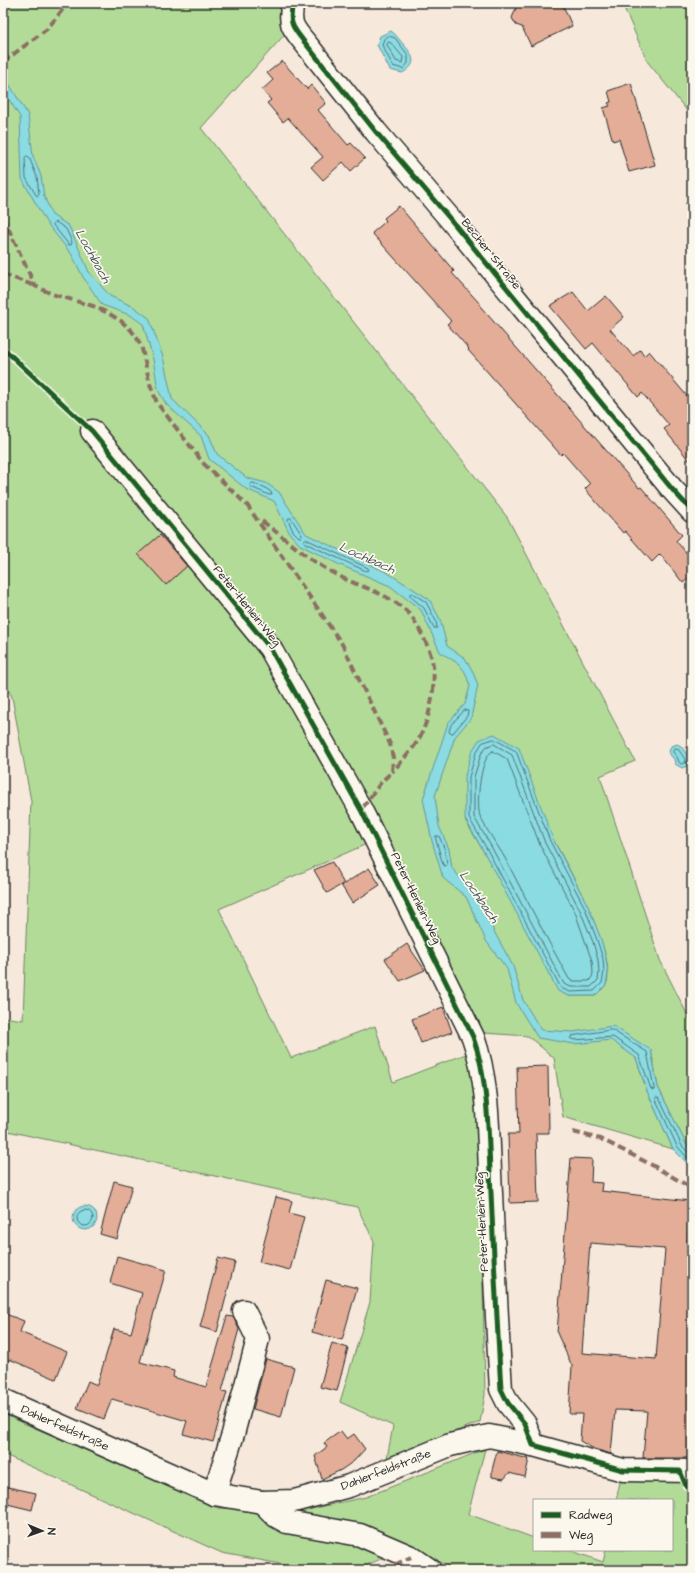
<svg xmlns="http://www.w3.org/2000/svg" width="695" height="1573" font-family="'Architects Daughter',sans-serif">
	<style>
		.green { fill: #b2db98; stroke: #6e8362; fill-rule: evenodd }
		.water { fill: #8adbe2; stroke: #649599 }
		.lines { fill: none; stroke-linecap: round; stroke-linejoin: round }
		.shore { stroke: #517174; stroke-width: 1 }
		.building { fill: #e3ad98; stroke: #2b2b2b; fill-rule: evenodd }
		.minor-casing { stroke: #2b2b2b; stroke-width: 25 }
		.minor { stroke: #fbf7ec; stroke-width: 22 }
		.quiet { stroke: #8d6e63; stroke-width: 4; stroke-dasharray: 8 4; stroke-linecap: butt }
		.cycleway-casing { stroke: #fbf7ec; stroke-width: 8 }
		.cycleway { stroke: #1b5e20; stroke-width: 5 }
		.labels { text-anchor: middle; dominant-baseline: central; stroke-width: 3.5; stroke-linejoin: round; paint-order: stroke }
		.street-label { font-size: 12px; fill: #2b2b2b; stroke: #fbf7ec }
		.water-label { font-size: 13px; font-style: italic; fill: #435759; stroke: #fbf7ec }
	</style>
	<rect width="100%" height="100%" fill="#f6e8db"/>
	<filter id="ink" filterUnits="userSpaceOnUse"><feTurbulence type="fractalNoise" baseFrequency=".025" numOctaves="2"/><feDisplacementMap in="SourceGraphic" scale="8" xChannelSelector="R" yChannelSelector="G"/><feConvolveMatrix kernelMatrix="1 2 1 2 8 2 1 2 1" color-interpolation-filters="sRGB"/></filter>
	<g filter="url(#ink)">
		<!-- green -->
		<g class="green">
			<path d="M3,3H276L285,7L286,33L201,128L507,517L635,761L600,776L660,960L692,1024V1151L686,1144L658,1087L651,1050L636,1058L647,1091L673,1149L563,1117L554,1058L528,1036L484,1033L387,835L219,909L291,1058L375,1026L393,1082L471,1052L480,1120L485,1395L480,1422L387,1458L393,1426L340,1402L370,1302L374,1241L357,1207L3,1130V1017L23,1020L31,801L12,697L3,679V570L5,568L3,566ZM465,820L553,839C567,865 619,958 606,985C604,988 598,992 595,996H569Z"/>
			<path d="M622,3H692V117L647,61Z"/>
			<path d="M3,1414L218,1508L302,1511L366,1497L485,1449L468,1514L534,1538V1550H569L603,1562L606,1550H672V1500H616L621,1478L692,1481V1570H454L412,1545L356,1570H313L222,1553L3,1454Z"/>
		</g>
		<!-- water -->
		<g class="water">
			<path d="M391,31C397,35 399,40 404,45C414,56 418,65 402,73L390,70L377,45L380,36Z"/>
			<path d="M3,74L28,115L33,156L41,176L44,196L52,215L69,226L89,272L110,296L134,307L149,318L163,357L172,399L209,435L217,454L247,478L266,483L279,492L306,534L388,573L429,599L440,619L447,646L465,658L472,670L478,685L471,718L455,737L435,796L439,826L449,849L452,868L473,893L513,966L523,1000L541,1030L573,1032L613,1026L651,1050L658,1087L686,1144L692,1151V1168L673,1149L647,1091L636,1058L611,1040L574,1044L538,1038L516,1003L507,969L486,941L466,897L443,878L432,841L423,799L448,723L465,704L470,686L465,672L459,664L440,652L421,610L390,586L338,564L300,545L290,534L274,501L246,489L209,459L201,436L166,404L158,390L153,359L143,324L130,315L102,305L83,277L72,255L46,222L22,179L20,117L3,90Z"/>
			<path d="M494,734L519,748L553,839L588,906L601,939L606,958L608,973L606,985L595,996H569L558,991L484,852L465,819V776L472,751L479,740Z"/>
			<path d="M677,744L681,746L690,759L687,766L682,768L675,764L674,759L671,756L669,752L671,746Z"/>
			<circle cx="85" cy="1218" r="12"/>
		</g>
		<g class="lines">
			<!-- shore -->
			<g class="shore">
				<path d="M389,36L395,38L408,55V63L403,69L393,66L382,45L384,39Z"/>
				<path d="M389,42L391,43L403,57L402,63L396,61L387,45Z"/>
				<path d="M27,156L29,157L37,177L39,194L38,196L36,195L26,178L25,158Z"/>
				<path d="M54,223L56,222L66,229L72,242L71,245H69L53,225Z"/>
				<path d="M253,483L264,487L271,492L272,494L269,495L251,487L250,485Z"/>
				<path d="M289,518H291L302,535L301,537H299L293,531L288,520Z"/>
				<path d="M306,539L368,568L369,570L366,571L305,543L304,541Z"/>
				<path d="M412,593L426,602L436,621L437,628H434L424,608L410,596V594Z"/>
				<path d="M465,710L468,711L467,716L453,733H450L449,731L451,725Z"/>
				<path d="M494,739L516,751L550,841L585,908L597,940L603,959L604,972L602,983L594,991L570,992L561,988L488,851L469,818V777L476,753L482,743Z"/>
				<path d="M494,744L512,755L545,843L580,910L593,942L598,960L599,972L598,980L591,987H571L564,984L492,848L474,817V777L481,754L486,747Z"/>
				<path d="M675,748L678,749L685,759L684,763L681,764L679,762L677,757L673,752Z"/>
				<path d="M493,751L507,759L540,845L575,912L592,961L593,973L592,977L589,981H572L569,979C547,939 526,899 505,858C498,846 485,828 480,816C476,805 480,755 493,751Z"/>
				<path d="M436,836H439L445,850L447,864L446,866L443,865L436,840Z"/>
				<path d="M612,1030L647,1052L654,1088V1090L651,1089L639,1055L613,1037L574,1040L570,1038L572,1036Z"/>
				<path d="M692,1153L688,1152L682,1146L659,1098L656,1097V1100L677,1146L692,1163"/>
				<circle cx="85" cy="1218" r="8"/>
			</g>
		</g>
		<!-- building -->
		<g class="building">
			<path d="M518,3H562L572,26L531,46L522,27L516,25L512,18Z"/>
			<path d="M282,61L307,89L311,85L326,103L318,110L348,145L351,143L365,158L351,171L343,162L323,180L311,167L323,157L288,118L283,122L267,103L271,100L262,90L273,80L267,73Z"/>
			<path d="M631,83L655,165L629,172L619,139L613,141L603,108L610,106L608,103L611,102L608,91Z"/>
			<path d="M399,206L454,271L452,273L481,305L480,306L639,488L641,487L682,535L676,541L692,559V575L683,583L660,554L652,562L625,531L623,533L585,489L590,484L563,453L561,455L468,350L469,349L447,324L451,321L372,233L386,221L384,218Z"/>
			<path d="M573,292L588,311L606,296L624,317L610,329L633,356L640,350L644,356L649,351L692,402V464L664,429L669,425L642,393L638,397L593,343L586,349L550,306Z"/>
			<path d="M160,535L187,566L166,585L138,554Z"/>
			<path d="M332,862L344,884L369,868L380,885L352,903L341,885L343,884L327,893L314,870Z"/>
			<path d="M407,944L425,970L400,981L385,959Z"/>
			<path d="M443,1007L452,1032L421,1043L412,1019Z"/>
			<path d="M548,1066L549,1133H536L538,1202L510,1203L508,1134H519L517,1067Z"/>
			<path d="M571,1158L592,1159L591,1182L602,1183L601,1191L690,1201L687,1245L692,1246V1458H643L647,1411L615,1410L611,1454L594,1449L580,1441L582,1414H569L572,1366L557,1333ZM590,1243L665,1249L656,1359L582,1353Z"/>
			<path d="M114,1181L132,1186L117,1239L100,1234Z"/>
			<path d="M276,1197L292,1201L289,1213L304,1217L290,1270L259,1262Z"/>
			<path d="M117,1256L166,1270L140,1362L174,1371L173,1377L206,1387L227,1316L233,1317L239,1329L222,1391L227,1392L213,1442L183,1434L187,1421L112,1399L104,1419L77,1408L88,1381L97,1385L114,1329L131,1333L142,1293L110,1283Z"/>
			<path d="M218,1258L235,1262L217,1332L200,1327Z"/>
			<path d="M326,1280L357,1288L342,1340L312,1332Z"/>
			<path d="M3,1313L24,1321L20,1332L67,1352L56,1379L9,1359L3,1372Z"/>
			<path d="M332,1343L348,1348L337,1391L320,1387Z"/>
			<path d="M266,1359L294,1367L281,1417L253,1409Z"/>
			<path d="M341,1431L347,1439L354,1434L365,1449L354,1461L341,1470L322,1479L315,1456L327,1447L324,1443Z"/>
			<path d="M497,1451L529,1459L525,1477L509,1473L504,1479L492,1477V1470Z"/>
			<path d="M3,1486L36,1493L32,1510L3,1503Z"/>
		</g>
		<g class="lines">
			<defs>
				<g id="minor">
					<path d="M293,3C288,24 293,28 306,44L376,132L451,220L672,489L692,511"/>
					<path d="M92,431L270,648L361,810L473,1037C490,1084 488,1143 491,1193C494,1258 497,1324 501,1389L508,1403L525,1424L533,1445"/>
					<path d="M3,1400L214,1494L262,1502L294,1501L349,1486L450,1445L489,1436L533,1445L623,1470L692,1471"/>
					<path d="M214,1494L233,1434L258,1339L244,1311"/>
					<path d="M262,1502L276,1516L287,1522L360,1535L411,1557L430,1570"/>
				</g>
			</defs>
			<!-- minor casing -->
			<use href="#minor" class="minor-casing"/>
			<!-- minor -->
			<use href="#minor" class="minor"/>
			<!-- quiet -->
			<g class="quiet">
				<path d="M3,62L47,29L68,3"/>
				<path d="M686,205L692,201"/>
				<path d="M3,217L35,286L52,294L93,306L108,313L121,321L131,330L137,338L142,349L150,384L157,403L204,464L247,505L342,644L390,744L393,758L392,772L382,781L361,810"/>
				<path d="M3,274L35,286"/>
				<path d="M262,521C286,539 309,560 335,574C359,587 380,590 403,608C410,613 415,622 419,629C424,638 430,650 432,660C437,684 430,721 417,742C410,753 400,763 392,772"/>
				<path d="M573,1132L601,1139L650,1164L692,1188"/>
				<path d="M384,1570L411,1557"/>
			</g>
			<defs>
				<g id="cycleway">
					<path d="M293,3C288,24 293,28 306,44L376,132L451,220L672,489L692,511"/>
					<path d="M3,348L92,431L270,648L361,810L473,1037C490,1084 488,1143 491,1193C494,1258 497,1324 501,1389L508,1403L525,1424L533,1445L623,1470L680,1471L686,1486L692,1491"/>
				</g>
			</defs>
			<!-- cycleway casing -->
			<use href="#cycleway" class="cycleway-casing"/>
			<!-- cycleway -->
			<use href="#cycleway" class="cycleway"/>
		</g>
	</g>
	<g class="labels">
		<!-- street labels -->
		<g class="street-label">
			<text transform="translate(491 254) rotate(51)">Becher Straße</text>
			<text transform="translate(247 606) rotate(51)">Peter-Henlein-Weg</text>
			<text transform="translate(416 898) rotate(64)">Peter-Henlein-Weg</text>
			<text transform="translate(482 1222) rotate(-93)">Peter-Henlein-Weg</text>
			<text transform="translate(65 1428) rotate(24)">Dahlerfeldstraße</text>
			<text transform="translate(386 1470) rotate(-21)">Dahlerfeldstraße</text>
		</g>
		<!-- water labels -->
		<g class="water-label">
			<text transform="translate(93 256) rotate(61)">Lochbach</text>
			<text transform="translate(367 558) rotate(24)">Lochbach</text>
			<text transform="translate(479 897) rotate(56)">Lochbach</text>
		</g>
	</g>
	<!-- margin -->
	<rect width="695" height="1573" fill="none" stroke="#fbf7ec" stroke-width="16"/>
	<rect x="8" y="8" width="679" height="1557" fill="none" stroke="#2b2b2b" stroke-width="1.5" filter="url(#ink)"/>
	<!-- legend -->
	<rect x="533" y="1499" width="140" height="52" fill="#fbf7ec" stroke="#a8a59f"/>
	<rect x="541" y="1512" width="20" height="6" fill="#1b5e20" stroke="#a8a59f"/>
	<text x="569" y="1519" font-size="12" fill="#2b2b2b">Radweg</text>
	<rect x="541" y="1532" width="20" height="6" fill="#8d6e63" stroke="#a8a59f"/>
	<text x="569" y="1539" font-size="12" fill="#2b2b2b">Weg</text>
	<!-- north arrow -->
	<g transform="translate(42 1531) rotate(92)" stroke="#fbf7ec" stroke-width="3" paint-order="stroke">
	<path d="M0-3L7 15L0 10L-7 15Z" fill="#2b2b2b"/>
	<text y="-6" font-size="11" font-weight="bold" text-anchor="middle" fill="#2b2b2b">N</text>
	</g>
</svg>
